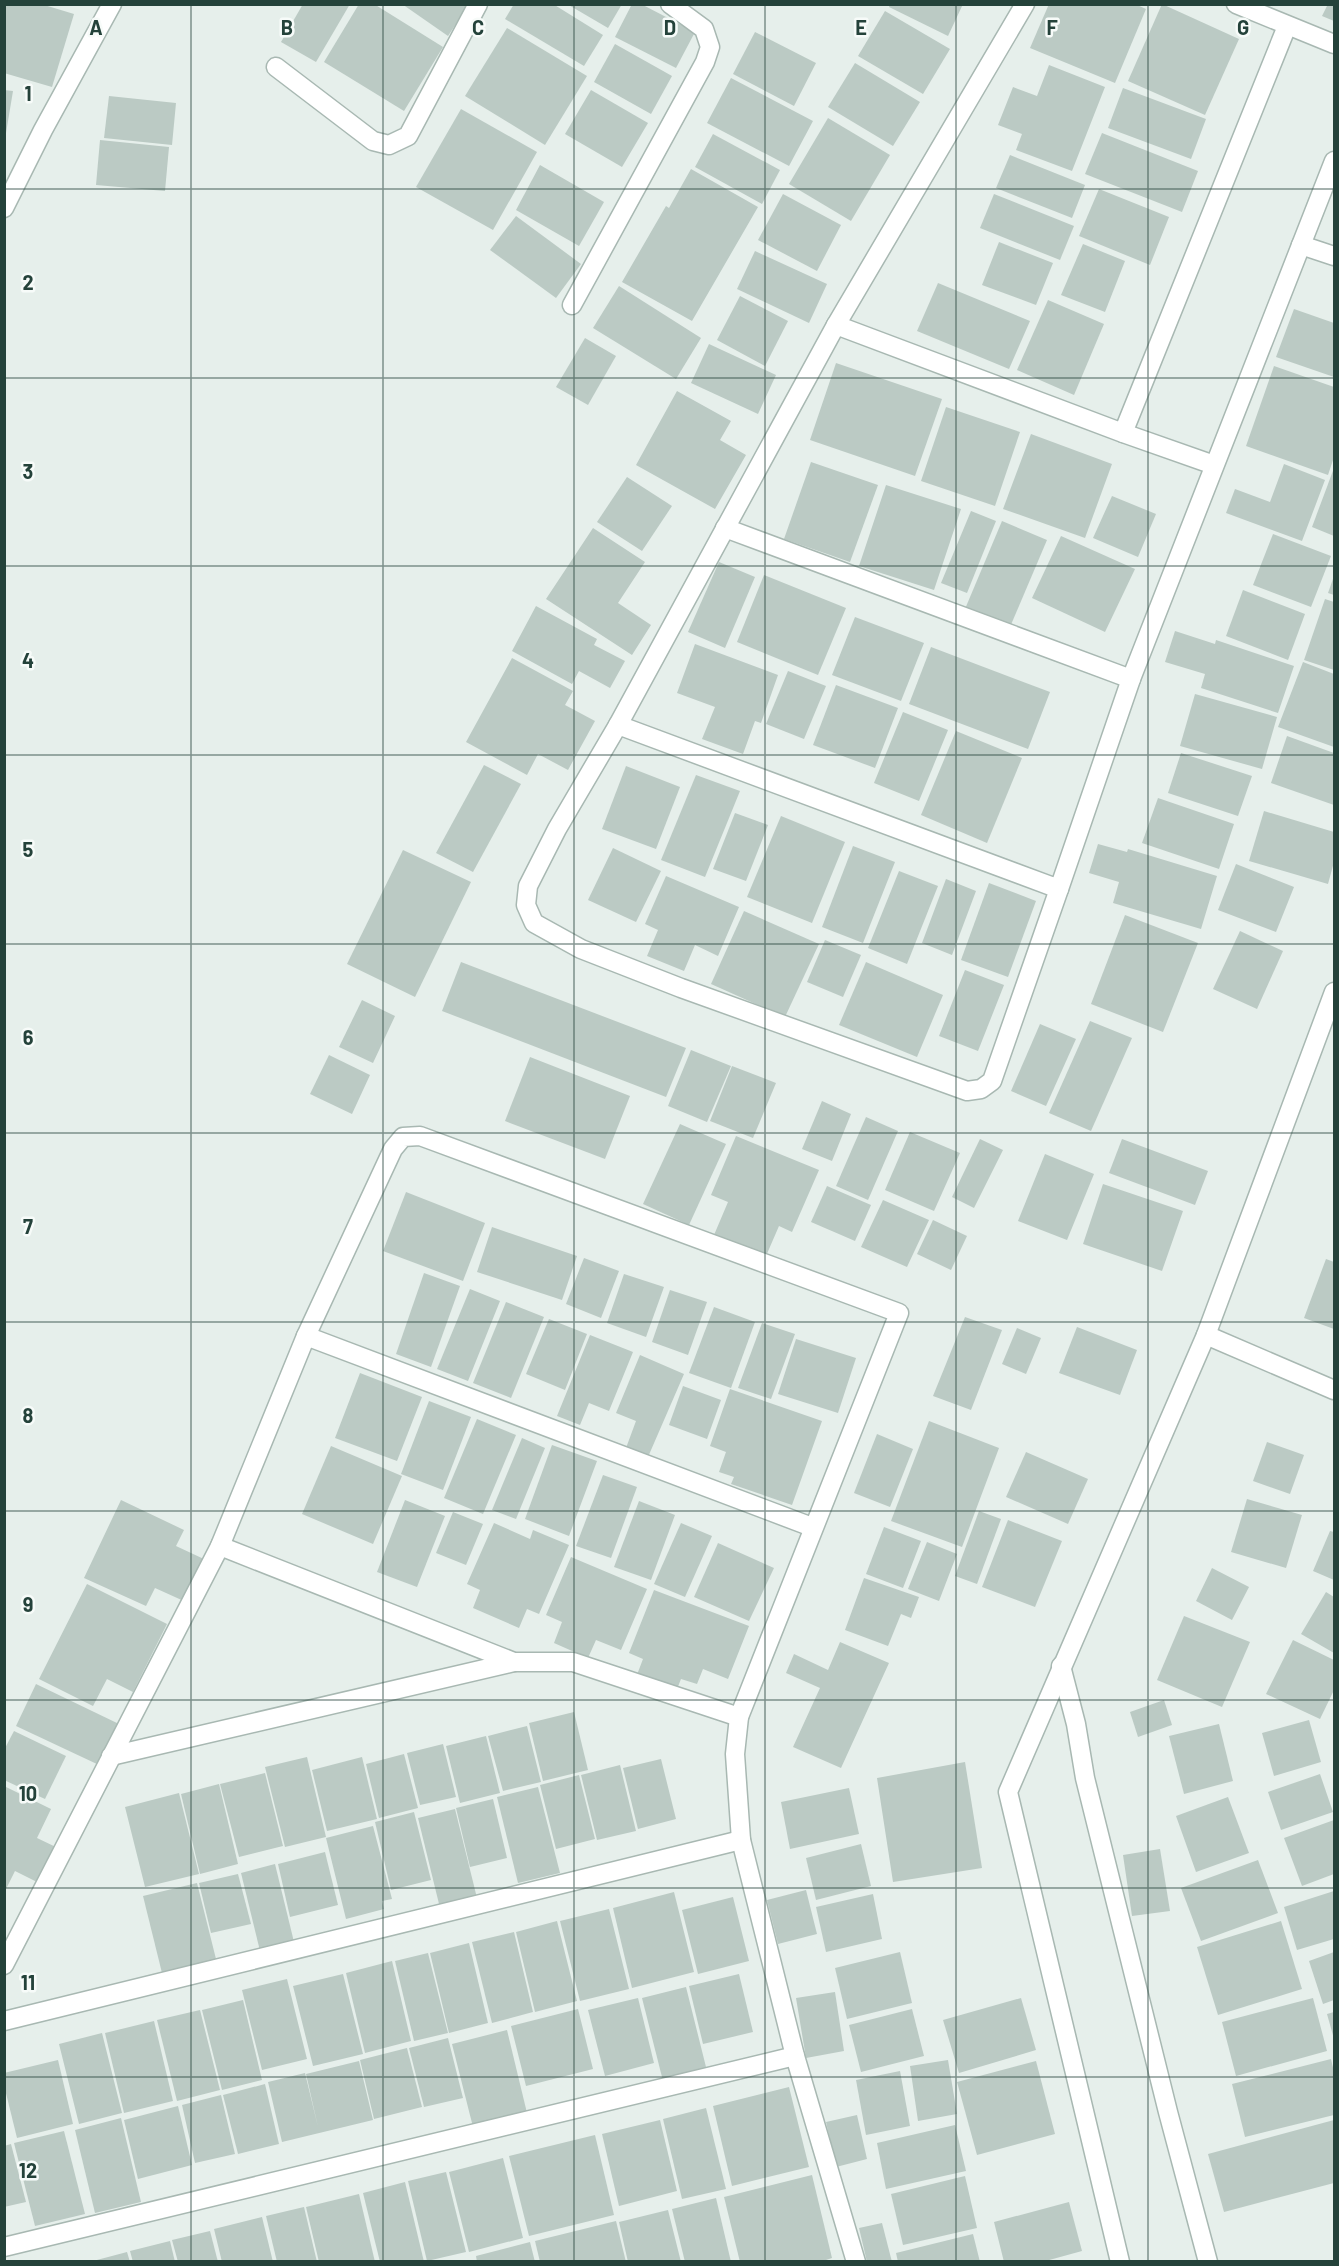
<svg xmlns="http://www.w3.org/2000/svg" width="1339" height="2266" font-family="Barlow,sans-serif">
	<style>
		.building { fill: #bbcac4 }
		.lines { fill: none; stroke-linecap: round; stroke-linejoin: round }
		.street-casing { stroke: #a8b8b2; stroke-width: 21 }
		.street { stroke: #fff; stroke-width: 18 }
		.grid { fill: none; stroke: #24423a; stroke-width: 1.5; stroke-opacity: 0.55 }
		.grid-label { font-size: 20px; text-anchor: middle; font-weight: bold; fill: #24423a; stroke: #f7fbf9; stroke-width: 5; stroke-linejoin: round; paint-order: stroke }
	</style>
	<rect width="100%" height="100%" fill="#e6efeb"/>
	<!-- building -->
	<g class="building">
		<path d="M4,4H41L74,14L52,87L4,73Z"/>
		<path d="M303,4H350L316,62L281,42Z"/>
		<path d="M359,4H374L443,47L404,111L324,62Z"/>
		<path d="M402,4H469L448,36Z"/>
		<path d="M514,4H553L603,35L584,66L505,19Z"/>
		<path d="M567,4H622L608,28Z"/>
		<path d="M632,4H641L695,32L676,68L615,37Z"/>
		<path d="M890,4H963L948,36L889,7Z"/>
		<path d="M1049,4H1135L1146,9L1115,83L1030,48Z"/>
		<path d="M1162,4L1239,39L1205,115L1128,81Z"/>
		<path d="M1328,4H1334V21L1322,16Z"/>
		<path d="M885,11L950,49L923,94L858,56Z"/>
		<path d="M507,28L587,76L545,145L465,96Z"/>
		<path d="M755,32L816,63L794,106L733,74Z"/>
		<path d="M615,44L672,76L651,114L594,82Z"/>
		<path d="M855,63L920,102L893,146L828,107Z"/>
		<path d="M1049,65L1105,87L1072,171L1016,150L1022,134L998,125L1013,87L1037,96Z"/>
		<path d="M731,78L813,121L789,166L707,123Z"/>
		<path d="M1123,88L1206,119L1191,159L1108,128Z"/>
		<path d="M4,90L13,91L6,133H4Z"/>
		<path d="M591,90L648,123L622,167L565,134Z"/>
		<path d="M109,96L176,103L172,145L104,138Z"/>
		<path d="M461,109L537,152L493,230L416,187Z"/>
		<path d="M828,118L890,155L851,221L789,184Z"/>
		<path d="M1102,133L1198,171L1182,212L1085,174Z"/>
		<path d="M713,134L780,170L762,204L695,167Z"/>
		<path d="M100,140L169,147L165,191L96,185Z"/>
		<path d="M1010,155L1085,185L1072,218L996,188Z"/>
		<path d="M540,165L604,202L579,246L516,210Z"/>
		<path d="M691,169L758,207L692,321L622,282L666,206L669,208Z"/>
		<path d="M1099,189L1169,217L1150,265L1079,236Z"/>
		<path d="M783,194L841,225L817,271L758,240Z"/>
		<path d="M994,194L1074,226L1060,260L980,228Z"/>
		<path d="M516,216L581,264L556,298L490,250Z"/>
		<path d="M999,242L1053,263L1036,305L982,285Z"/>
		<path d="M1083,244L1125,261L1105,312L1061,295Z"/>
		<path d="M755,251L827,284L809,323L737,289Z"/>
		<path d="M938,283L1030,321L1009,369L917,331Z"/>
		<path d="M619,286L701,338L676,379L593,328Z"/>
		<path d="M740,296L788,321L765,366L717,340Z"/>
		<path d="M1048,300L1104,324L1074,395L1017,370Z"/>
		<path d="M1294,309L1334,323V377L1276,357Z"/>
		<path d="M585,338L616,356L588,405L556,387Z"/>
		<path d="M709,344L776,375L758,414L691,383Z"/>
		<path d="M836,363L942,399L915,476L810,440Z"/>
		<path d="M1274,366L1334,387V457L1328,475L1246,446Z"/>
		<path d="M677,391L731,421L720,440L746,455L715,509L636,465Z"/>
		<path d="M946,407L1020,432L995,506L921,481Z"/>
		<path d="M1031,434L1112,464L1085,538L1003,509Z"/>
		<path d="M811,462L878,485L850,562L784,539Z"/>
		<path d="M1284,464L1325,480L1302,541L1226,513L1235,489L1270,502Z"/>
		<path d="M1334,468V536L1312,527Z"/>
		<path d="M627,477L672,506L642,551L597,522Z"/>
		<path d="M886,485L961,509L934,590L859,566Z"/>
		<path d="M1112,496L1156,514L1138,557L1093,538Z"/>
		<path d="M971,511L996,521L967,593L941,583Z"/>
		<path d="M1002,521L1047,540L1010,627L965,609Z"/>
		<path d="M593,528L645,562L618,603L651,625L632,655L546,599Z"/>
		<path d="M1273,534L1331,556L1311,607L1253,585Z"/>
		<path d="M1061,536L1135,569L1105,632L1032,598Z"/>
		<path d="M719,562L755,577L725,648L688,632Z"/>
		<path d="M764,575L846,608L818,675L737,642Z"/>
		<path d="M1334,576V595L1328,593Z"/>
		<path d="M1243,590L1305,614L1288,660L1226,636Z"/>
		<path d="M1325,599L1334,602V670L1304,660Z"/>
		<path d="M536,606L597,639L594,645L625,661L610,688L579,671L572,684L512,651Z"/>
		<path d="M855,617L924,643L901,701L832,675Z"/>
		<path d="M1175,631L1215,644L1216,640L1294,666L1278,713L1201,688L1205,674L1165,662Z"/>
		<path d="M695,644L778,675L761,723L755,721L743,754L702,739L715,707L677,693Z"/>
		<path d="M931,647L1050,692L1028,749L909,704Z"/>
		<path d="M512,658L573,691L565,705L595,721L568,770L538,754L527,775L466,742Z"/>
		<path d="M1303,662L1334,674V747L1278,727Z"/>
		<path d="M788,671L826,686L804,739L766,724Z"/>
		<path d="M836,685L898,708L875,768L813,745Z"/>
		<path d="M1195,694L1277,717L1262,769L1180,746Z"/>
		<path d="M903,712L948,730L919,801L874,783Z"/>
		<path d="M956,731L1022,758L987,843L921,815Z"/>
		<path d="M1287,736L1334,753V805L1271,783Z"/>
		<path d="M1181,753L1252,776L1238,816L1168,793Z"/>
		<path d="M484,765L521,784L473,872L436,853Z"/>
		<path d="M626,766L680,787L656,849L602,829Z"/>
		<path d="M696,775L740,791L705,877L661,860Z"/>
		<path d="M1158,798L1234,824L1219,869L1142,843Z"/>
		<path d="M1264,811L1334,832V862L1328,884L1249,861Z"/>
		<path d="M735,813L768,825L746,881L713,869Z"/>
		<path d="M781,816L845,842L812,923L747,897Z"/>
		<path d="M1098,844L1127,852L1128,849L1217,876L1201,929L1113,903L1119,882L1089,873Z"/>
		<path d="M853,846L895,862L863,943L822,927Z"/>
		<path d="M613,848L661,871L636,922L588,900Z"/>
		<path d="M403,850L471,882L415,997L347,964Z"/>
		<path d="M1236,864L1294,887L1276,932L1218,910Z"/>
		<path d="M899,871L938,886L907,964L868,948Z"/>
		<path d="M666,876L739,907L718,956L695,945L684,971L647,956L658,930L645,924Z"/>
		<path d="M946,879L976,891L952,955L922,943Z"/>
		<path d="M989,883L1036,901L1008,977L961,960Z"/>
		<path d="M744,911L819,944L785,1017L711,984Z"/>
		<path d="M1125,915L1198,943L1163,1032L1091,1004Z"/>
		<path d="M1240,931L1283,951L1257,1009L1213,989Z"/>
		<path d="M825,940L861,955L843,997L807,982Z"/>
		<path d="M461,962L686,1048L666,1097L442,1011Z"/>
		<path d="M866,962L943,995L917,1057L839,1025Z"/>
		<path d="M965,970L1004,985L978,1051L939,1036Z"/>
		<path d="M362,1000L395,1016L373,1063L339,1047Z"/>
		<path d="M1090,1021L1132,1038L1091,1131L1049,1113Z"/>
		<path d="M1040,1024L1076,1039L1046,1106L1011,1091Z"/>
		<path d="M691,1050L731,1066L707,1122L668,1106Z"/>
		<path d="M329,1055L370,1075L352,1114L310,1094Z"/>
		<path d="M530,1057L630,1096L605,1159L505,1121Z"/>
		<path d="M732,1066L776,1083L753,1138L710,1121Z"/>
		<path d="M822,1101L851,1114L832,1161L802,1149Z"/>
		<path d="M866,1117L898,1131L868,1200L836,1186Z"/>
		<path d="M680,1124L726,1144L689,1225L643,1204Z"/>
		<path d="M910,1132L960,1153L934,1211L885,1190Z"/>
		<path d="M736,1136L819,1170L792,1232L779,1226L766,1256L714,1235L728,1202L711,1195Z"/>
		<path d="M980,1139L1003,1150L974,1208L952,1197Z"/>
		<path d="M1122,1139L1208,1171L1195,1205L1109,1173Z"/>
		<path d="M1045,1154L1094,1174L1067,1240L1018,1221Z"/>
		<path d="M1103,1184L1183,1211L1162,1271L1083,1244Z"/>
		<path d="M827,1186L871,1205L855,1241L811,1222Z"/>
		<path d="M406,1192L485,1223L463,1281L383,1251Z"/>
		<path d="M883,1200L929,1220L907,1267L861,1247Z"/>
		<path d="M933,1220L967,1236L951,1270L917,1254Z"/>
		<path d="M492,1227L577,1256L562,1300L477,1272Z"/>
		<path d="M584,1258L619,1271L601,1318L566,1304Z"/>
		<path d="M1326,1259L1334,1262V1329L1304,1318Z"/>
		<path d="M424,1273L460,1286L431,1367L396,1354Z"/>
		<path d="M624,1274L664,1287L646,1337L607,1323Z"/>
		<path d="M470,1289L500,1301L468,1381L437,1369Z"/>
		<path d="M670,1290L707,1302L688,1355L652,1342Z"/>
		<path d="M506,1302L544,1317L511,1398L473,1383Z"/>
		<path d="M714,1307L755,1322L731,1388L689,1373Z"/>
		<path d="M965,1317L1002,1330L971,1410L933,1396Z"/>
		<path d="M549,1319L587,1334L565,1390L526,1374Z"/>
		<path d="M762,1323L795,1334L771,1399L738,1388Z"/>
		<path d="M1077,1327L1137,1350L1120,1395L1059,1373Z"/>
		<path d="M1017,1328L1041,1338L1026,1374L1002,1364Z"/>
		<path d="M590,1335L633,1352L609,1411L589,1403L580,1425L557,1416Z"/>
		<path d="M796,1339L856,1358L838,1413L778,1394Z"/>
		<path d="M640,1355L684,1374L648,1457L626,1448L636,1421L616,1413Z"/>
		<path d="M360,1373L422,1397L397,1461L335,1438Z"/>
		<path d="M683,1386L721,1400L707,1439L669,1425Z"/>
		<path d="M730,1389L822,1421L792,1505L731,1484L734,1477L719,1472L726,1452L710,1446Z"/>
		<path d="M429,1401L471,1417L443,1490L401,1474Z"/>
		<path d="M477,1419L516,1435L483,1514L444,1498Z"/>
		<path d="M929,1421L999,1448L962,1547L891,1521Z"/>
		<path d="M877,1434L913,1449L890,1507L854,1493Z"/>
		<path d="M522,1438L545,1448L516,1519L492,1510Z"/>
		<path d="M1267,1442L1304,1455L1290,1494L1253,1481Z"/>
		<path d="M552,1445L597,1461L569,1536L525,1519Z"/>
		<path d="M331,1446L402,1476L373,1544L302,1514Z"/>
		<path d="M1026,1452L1088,1479L1068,1524L1006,1497Z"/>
		<path d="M603,1475L637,1487L611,1558L576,1546Z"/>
		<path d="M1247,1499L1302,1515L1286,1568L1231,1552Z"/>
		<path d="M121,1500L184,1530L176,1546L206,1560L186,1602L155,1588L146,1606L84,1578Z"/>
		<path d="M405,1500L445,1516L417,1587L377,1572Z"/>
		<path d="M639,1501L675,1515L651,1580L614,1567Z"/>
		<path d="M979,1511L1001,1519L977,1584L955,1576Z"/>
		<path d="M453,1512L483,1524L466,1565L436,1553Z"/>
		<path d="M1008,1520L1062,1541L1035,1607L982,1587Z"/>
		<path d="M494,1523L530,1539L533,1530L569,1545L539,1614L527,1609L519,1628L473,1608L480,1590L467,1584Z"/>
		<path d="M681,1523L712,1536L685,1597L654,1584Z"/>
		<path d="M884,1527L921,1541L903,1588L866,1574Z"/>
		<path d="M1330,1531L1334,1532V1580L1313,1571Z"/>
		<path d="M927,1542L957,1554L939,1601L908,1589Z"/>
		<path d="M718,1543L774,1568L749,1621L694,1597Z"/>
		<path d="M571,1557L647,1589L621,1650L596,1640L588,1658L554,1643L562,1622L546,1615Z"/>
		<path d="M1212,1568L1249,1587L1232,1620L1196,1601Z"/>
		<path d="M864,1578L919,1597L911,1618L901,1614L888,1646L845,1630Z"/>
		<path d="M87,1584L167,1624L133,1692L107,1679L93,1706L39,1679Z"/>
		<path d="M654,1590L749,1626L728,1679L703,1669L697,1684L681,1679L675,1694L635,1680L643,1659L629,1653Z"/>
		<path d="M1326,1592L1334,1597V1653L1301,1634Z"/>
		<path d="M1184,1616L1250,1642L1222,1707L1157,1680Z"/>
		<path d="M1293,1640L1334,1660V1690L1320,1719L1266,1694Z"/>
		<path d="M840,1642L889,1663L841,1768L793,1747L820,1688L786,1673L794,1654L828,1670Z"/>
		<path d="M36,1684L119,1724L99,1765L16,1726Z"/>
		<path d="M1164,1700L1172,1725L1138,1737L1130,1712Z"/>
		<path d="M574,1712L588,1770L543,1781L529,1723Z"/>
		<path d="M1309,1720L1321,1762L1274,1776L1262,1733Z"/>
		<path d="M1219,1724L1233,1781L1184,1794L1169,1736Z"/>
		<path d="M527,1726L541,1782L503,1791L488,1736Z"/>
		<path d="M14,1731L66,1756L45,1799L4,1780V1750Z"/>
		<path d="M486,1736L500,1793L460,1803L446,1746Z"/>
		<path d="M443,1744L456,1797L420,1805L407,1753Z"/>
		<path d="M404,1754L418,1808L379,1818L366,1764Z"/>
		<path d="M307,1757L326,1837L285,1847L265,1767Z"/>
		<path d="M362,1757L377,1819L327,1831L312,1770Z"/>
		<path d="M661,1759L676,1819L638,1829L623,1768Z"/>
		<path d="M965,1762L982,1868L893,1882L877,1778Z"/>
		<path d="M620,1765L636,1831L597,1840L581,1775Z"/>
		<path d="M265,1773L283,1846L239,1857L220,1784Z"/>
		<path d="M1320,1774L1333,1812L1281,1830L1268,1792Z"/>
		<path d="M579,1775L595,1839L556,1849L540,1785Z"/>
		<path d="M219,1784L238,1864L200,1874L181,1794Z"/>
		<path d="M4,1786L51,1809L37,1838L60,1849L43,1885L15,1871L4,1893Z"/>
		<path d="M538,1787L560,1873L518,1883L497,1797Z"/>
		<path d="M849,1788L859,1834L790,1849L781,1802Z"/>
		<path d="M179,1793L199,1874L145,1887L125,1807Z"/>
		<path d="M1228,1797L1249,1853L1196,1872L1176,1816Z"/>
		<path d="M493,1799L507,1858L470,1867L456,1808Z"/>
		<path d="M455,1809L477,1898L440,1908L418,1818Z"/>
		<path d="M414,1812L431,1880L391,1890L375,1822Z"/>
		<path d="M1334,1820V1874L1302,1886L1284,1838Z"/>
		<path d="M373,1826L392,1899L382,1901L384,1909L346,1919L326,1838Z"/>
		<path d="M861,1844L871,1886L816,1900L806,1858Z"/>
		<path d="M1160,1849L1170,1911L1132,1916L1123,1855Z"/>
		<path d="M325,1852L338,1905L290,1917L278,1864Z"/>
		<path d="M1258,1860L1278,1913L1201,1941L1181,1888Z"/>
		<path d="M275,1864L294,1942L260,1951L241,1873Z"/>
		<path d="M238,1874L251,1924L211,1933L199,1883Z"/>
		<path d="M197,1883L216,1959L162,1973L143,1896Z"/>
		<path d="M806,1890L817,1934L778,1944L767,1900Z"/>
		<path d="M1334,1891V1939L1297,1950L1284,1907Z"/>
		<path d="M674,1892L694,1972L632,1988L613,1908Z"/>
		<path d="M873,1894L882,1939L826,1952L816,1907Z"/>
		<path d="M733,1897L749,1961L698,1974L682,1910Z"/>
		<path d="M609,1909L629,1989L580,2001L560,1921Z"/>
		<path d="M557,1921L577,2001L535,2012L516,1932Z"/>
		<path d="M1281,1921L1302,1989L1218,2015L1197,1947Z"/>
		<path d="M514,1932L533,2012L492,2023L472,1942Z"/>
		<path d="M469,1943L488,2023L449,2033L430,1953Z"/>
		<path d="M900,1952L912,2003L847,2019L835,1968Z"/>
		<path d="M1334,1952V2000L1323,2004L1309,1961Z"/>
		<path d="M428,1953L448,2033L414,2041L395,1961Z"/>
		<path d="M392,1961L411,2041L365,2053L346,1973Z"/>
		<path d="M343,1974L363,2054L313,2066L293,1986Z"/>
		<path d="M739,1974L753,2032L703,2044L689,1986Z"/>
		<path d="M287,1979L307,2059L262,2070L242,1990Z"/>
		<path d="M686,1987L707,2071L663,2081L642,1998Z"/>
		<path d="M835,1992L844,2051L806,2058L796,1998Z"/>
		<path d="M638,1998L654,2063L605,2076L588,2010Z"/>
		<path d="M1021,1998L1036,2050L959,2073L943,2020Z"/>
		<path d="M1313,1998L1327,2051L1236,2076L1222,2022Z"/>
		<path d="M243,2000L262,2080L222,2090L202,2010Z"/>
		<path d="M578,2009L593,2069L526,2086L511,2026Z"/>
		<path d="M912,2009L924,2056L861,2072L849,2025Z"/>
		<path d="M200,2010L220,2090L177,2101L157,2020Z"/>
		<path d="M1334,2012V2039L1327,2014Z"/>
		<path d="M154,2021L173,2101L124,2113L105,2033Z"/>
		<path d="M507,2030L527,2113L473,2127L452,2044Z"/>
		<path d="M102,2033L122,2113L79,2124L59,2044Z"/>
		<path d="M448,2038L463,2098L424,2107L409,2048Z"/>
		<path d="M407,2048L422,2107L374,2119L360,2060Z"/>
		<path d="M1331,2059L1334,2072V2115L1245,2137L1232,2084Z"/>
		<path d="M58,2060L73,2124L17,2138L4,2085V2073Z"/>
		<path d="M948,2060L957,2114L918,2121L910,2066Z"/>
		<path d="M359,2061L373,2120L282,2142L268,2082L305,2073L318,2127L306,2074Z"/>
		<path d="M1036,2061L1055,2134L977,2155L957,2082Z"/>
		<path d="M900,2071L910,2126L866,2135L856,2080Z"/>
		<path d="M265,2084L279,2144L238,2154L223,2095Z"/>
		<path d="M789,2087L809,2167L732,2186L713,2106Z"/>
		<path d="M221,2095L235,2154L195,2163L182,2105Z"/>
		<path d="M178,2106L192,2165L138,2179L124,2120Z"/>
		<path d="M706,2108L726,2189L682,2199L663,2119Z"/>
		<path d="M857,2115L867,2159L836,2167L826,2122Z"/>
		<path d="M121,2118L141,2202L95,2213L75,2130Z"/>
		<path d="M660,2120L677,2191L619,2206L602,2134Z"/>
		<path d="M1334,2120V2183L1224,2212L1208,2154Z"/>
		<path d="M955,2125L966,2171L886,2189L877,2143Z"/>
		<path d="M64,2131L85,2214L35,2226L14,2143Z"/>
		<path d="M595,2135L614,2215L529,2236L509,2156Z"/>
		<path d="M11,2144L26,2202L4,2207V2146Z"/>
		<path d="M503,2158L523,2238L469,2252L449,2172Z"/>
		<path d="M446,2172L466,2252L427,2261L408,2181Z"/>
		<path d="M812,2175L832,2258L820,2262H740L724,2197Z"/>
		<path d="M965,2176L977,2228L903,2245L891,2194Z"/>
		<path d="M405,2182L424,2262H380L363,2193Z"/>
		<path d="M359,2194L375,2262H319L306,2207Z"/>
		<path d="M716,2198L731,2262H685L672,2209Z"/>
		<path d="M1069,2202L1082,2251L1042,2262H1004L994,2222Z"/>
		<path d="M304,2207L317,2262H277L266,2216Z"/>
		<path d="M668,2210L681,2262H628L619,2222Z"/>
		<path d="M262,2217L273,2262H222L214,2229Z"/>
		<path d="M616,2221L626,2262H540L535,2241Z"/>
		<path d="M882,2223L892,2262H867L859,2228Z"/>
		<path d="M210,2231L218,2262H178L172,2240Z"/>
		<path d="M973,2234L980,2262H898L896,2253Z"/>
		<path d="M170,2241L175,2262H133L130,2251Z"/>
		<path d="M530,2242L535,2262H477L476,2256Z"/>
		<path d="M127,2252L130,2262H93V2261Z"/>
	</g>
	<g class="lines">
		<defs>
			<g id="street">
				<path d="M1025,4L836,325L618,725L557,829L528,886L526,905L534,923L581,949L681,988L967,1091L981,1089L992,1081L1059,889"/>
				<path d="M1236,4L1334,44"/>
				<path d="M276,67L373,141L389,145L408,136L478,4"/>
				<path d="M4,208L43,130L112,4"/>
				<path d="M1301,245L1334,256"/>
				<path d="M572,305L705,62L710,47L704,29L670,4"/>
				<path d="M836,325L1123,433L1214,465"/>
				<path d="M1123,433L1287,26"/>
				<path d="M725,528L1131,679"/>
				<path d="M618,725L1059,889L1131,679L1334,161"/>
				<path d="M1206,1335L1334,1390"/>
				<path d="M306,1336L812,1527"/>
				<path d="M220,1546L514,1662H573L739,1717"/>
				<path d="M1061,1666L1076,1724L1085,1778L1168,2112L1208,2262"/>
				<path d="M111,1756L514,1662"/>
				<path d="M4,1965L220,1546L306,1336L393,1149L403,1137L420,1136L899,1313L739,1717L735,1754L741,1840L795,2056L856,2262"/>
				<path d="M4,2021L741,1840"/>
				<path d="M4,2247L795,2056"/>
				<path d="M1120,2262L1008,1792L1206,1335L1334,992"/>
			</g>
		</defs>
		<!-- street casing -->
		<use href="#street" class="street-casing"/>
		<!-- street -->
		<use href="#street" class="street"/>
	</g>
	<!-- grid -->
	<path class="grid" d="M191,4V2262M383,4V2262M574,4V2262M765,4V2262M956,4V2262M1148,4V2262M4,189H1334M4,378H1334M4,566H1334M4,755H1334M4,944H1334M4,1133H1334M4,1322H1334M4,1511H1334M4,1700H1334M4,1888H1334M4,2077H1334"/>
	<g class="grid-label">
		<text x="96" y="35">A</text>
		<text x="287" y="35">B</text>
		<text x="478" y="35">C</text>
		<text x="670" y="35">D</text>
		<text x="861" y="35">E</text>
		<text x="1052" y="35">F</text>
		<text x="1243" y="35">G</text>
		<text x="28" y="101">1</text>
		<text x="28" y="290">2</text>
		<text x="28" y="479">3</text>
		<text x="28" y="668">4</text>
		<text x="28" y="857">5</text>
		<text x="28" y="1045">6</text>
		<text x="28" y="1234">7</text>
		<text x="28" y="1423">8</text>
		<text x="28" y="1612">9</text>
		<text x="28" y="1801">10</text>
		<text x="28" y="1990">11</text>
		<text x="28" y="2178">12</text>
	</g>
	<!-- border -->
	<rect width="1339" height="2266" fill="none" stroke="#24423a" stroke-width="12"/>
</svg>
